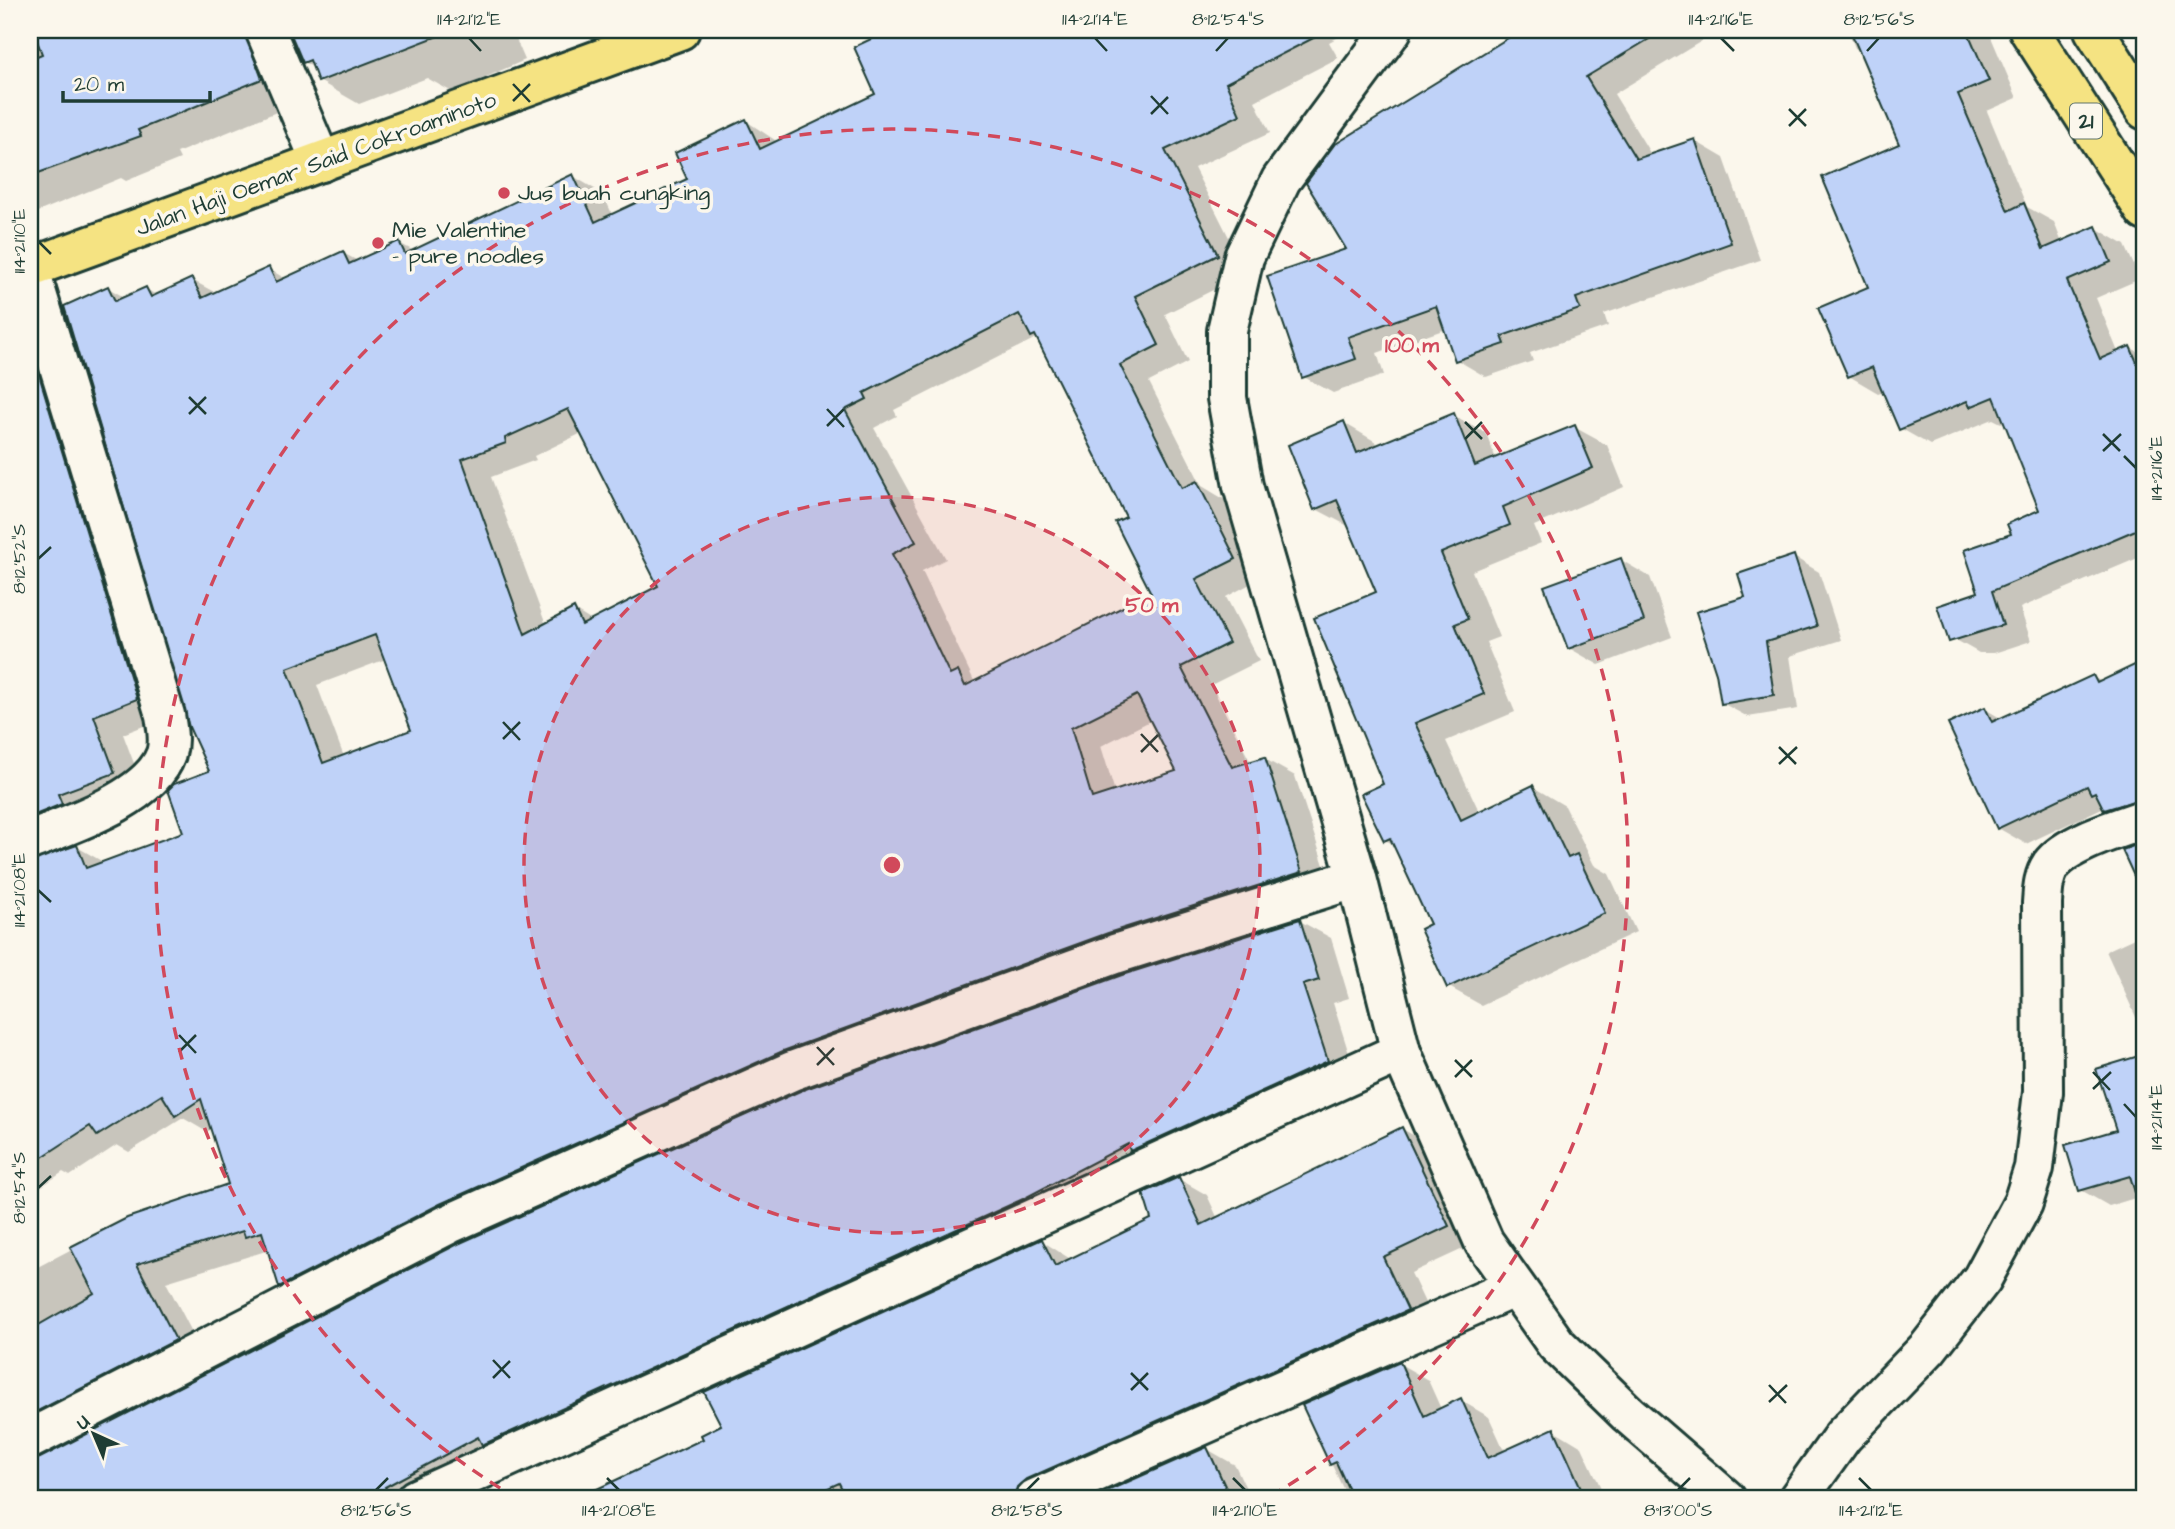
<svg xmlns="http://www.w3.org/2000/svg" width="2175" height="1529" font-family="'Architects Daughter',sans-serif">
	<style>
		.shadow { fill: #0003; fill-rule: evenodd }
		.building { fill: #bfd2f8; stroke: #1f3d34; stroke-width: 2; fill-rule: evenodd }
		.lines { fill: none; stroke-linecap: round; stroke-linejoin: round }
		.minor-casing { stroke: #1f3d34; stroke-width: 44 }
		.major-casing { stroke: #1f3d34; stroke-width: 44 }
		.highway-casing { stroke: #1f3d34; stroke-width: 44 }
		.minor { stroke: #fbf7ec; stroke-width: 38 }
		.major { stroke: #f5e382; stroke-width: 38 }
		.highway { stroke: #f5e382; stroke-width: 38 }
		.ticks { fill: none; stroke: #1f3d34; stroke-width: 2.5 }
		.ring { fill: none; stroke: #d1495b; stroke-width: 3.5; stroke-dasharray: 12 9 }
		.poi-dot { fill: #d1495b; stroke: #fbf7ec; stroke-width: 2.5 }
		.labels { text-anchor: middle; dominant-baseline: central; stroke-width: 7; stroke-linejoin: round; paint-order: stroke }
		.shield { fill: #fbf7ec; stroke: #61756b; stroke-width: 2 }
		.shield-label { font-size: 21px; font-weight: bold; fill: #1f3d34 }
		.street-label { font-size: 23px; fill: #1f3d34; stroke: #fbf7ec }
		.poi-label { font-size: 23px; fill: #1f3d34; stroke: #fbf7ec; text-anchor: start }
		.centre { fill: #d1495b; stroke: #fbf7ec; stroke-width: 3.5 }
		.ring-label { font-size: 21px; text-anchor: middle; font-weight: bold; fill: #d1495b; stroke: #fbf7ec; stroke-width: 7; stroke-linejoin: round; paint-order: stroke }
		.neatline { fill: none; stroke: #1f3d34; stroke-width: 2.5 }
		.ticks-label { font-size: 18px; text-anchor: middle; fill: #1f3d34 }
	</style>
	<rect width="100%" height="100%" fill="#fbf7ec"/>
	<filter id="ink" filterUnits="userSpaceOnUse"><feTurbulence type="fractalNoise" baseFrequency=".0143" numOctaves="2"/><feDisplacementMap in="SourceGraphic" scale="14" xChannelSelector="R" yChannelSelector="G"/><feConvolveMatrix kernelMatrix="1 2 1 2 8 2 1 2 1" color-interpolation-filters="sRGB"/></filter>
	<g filter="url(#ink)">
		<!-- shadow -->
		<g class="shadow">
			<path d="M30,30H512L525,60L452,92L427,78L359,104L319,81L314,68L304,62L292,37L287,40L301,102L177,153L180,159L126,181L121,178L30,215Z"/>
			<path d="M894,30H914L924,35L936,30H1352L1329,42L1338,58L1255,101L1270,133L1194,168L1247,273L1165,314L1188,362L1149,382L1202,486L1227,501L1265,576L1226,597L1259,661L1211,685L1251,763L1265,759L1295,776L1332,890L814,1068L311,1303L281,1285L269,1250L166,1282L205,1357L42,1445L39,1461L1300,921L1331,938L1349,998L1333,1003L1357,1079L425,1499H30V1271L127,1220L230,1186L212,1128L207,1132L183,1118L129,1152L117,1145L70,1176L63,1172L30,1194V1000L55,983L30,916V375L37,372L68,390L167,717L123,734L144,790L39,854V860L77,847L105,863L185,833L212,772L108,288L126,298L146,289L158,296L192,280L216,293L269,269L286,279L343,253L358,261L399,243L414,251L573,176L603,194L613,216L689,180L746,121L778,142L878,95L856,48ZM1036,338L1128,518L1153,594L975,683L922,571L946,559L874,428L897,416L894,410ZM582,433L660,587L592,621L574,610L546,625L491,477L536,460L534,456ZM386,659L413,731L344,757L317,685ZM1152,720L1178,772L1115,792L1101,746Z"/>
			<path d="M1501,30H1720L1614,94L1652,156L1695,141L1724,158L1760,260L1604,314L1608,326L1530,353L1533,361L1486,377L1457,360L1446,329L1377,353L1384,375L1333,393L1304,377L1349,250L1507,40Z"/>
			<path d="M1848,30H1978L1991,37L2017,98L1987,111L2027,207L2054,222L2062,243L2096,228L2125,245L2140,279L2096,298L2118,352L2130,347L2145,356V555L2020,608L2031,641L1994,653H1979L1949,636L1980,593L2014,535L2041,511L2005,421L2001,423L1993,419L1930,445L1900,428L1884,391L1878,393L1849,376L1901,145L1861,51L1855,48Z"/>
			<path d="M1453,415L1486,433L1496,459L1574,427L1607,445L1624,487L1534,526L1541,543L1472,571L1499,637L1486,642L1515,712L1446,741L1480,813L1533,787L1565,806L1594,865L1609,874L1636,932L1481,1005L1449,987L1432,925L1395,845L1385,840L1378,593L1350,527L1316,509L1344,423L1376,442L1378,446Z"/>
			<path d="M1794,557L1819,572L1841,640L1790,656L1798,709L1748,717L1722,703L1747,598Z"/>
			<path d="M1621,560L1650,577L1672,637L1599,665L1569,648Z"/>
			<path d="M2145,662V822L2133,825L2104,807L2026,844L1998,828L1985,709L2002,719L2093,677L2102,682Z"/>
			<path d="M2145,933V1037L2106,951Z"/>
			<path d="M2145,1056V1195L2109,1206L2081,1190L2118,1132L2099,1070Z"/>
			<path d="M1402,1129L1431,1145L1476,1243L1411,1273L1436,1326L1049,1499H571L610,1482L613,1484L706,1440L1042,1241L1072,1260L1153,1220L1179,1179L1207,1195L1218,1219Z"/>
			<path d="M1400,1364L1428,1380L1441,1409L1460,1400L1489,1417L1505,1452L1554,1430L1582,1447L1606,1499H1348L1304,1406Z"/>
			<path d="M1207,1449L1235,1465L1251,1499H1093Z"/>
		</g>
		<!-- building -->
		<g class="building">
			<path d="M33,30H244L262,79L138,130L141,136L30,176V59L42,54Z"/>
			<path d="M289,30H445L446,33L318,82L310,60L303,63Z"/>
			<path d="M890,30H1329L1226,83L1240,115L1165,150L1218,255L1135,296L1159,345L1120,365L1182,488L1197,481L1236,559L1196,579L1229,643L1181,667L1232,767L1265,757L1302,872L1108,933L783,1051L440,1204L279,1287L262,1232L245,1237L243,1231L137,1264L176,1340L30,1415V1330L94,1293L70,1247L127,1218L228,1184L201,1099L175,1116L162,1095L97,1136L90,1126L30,1165V861L77,845L86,868L183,832L168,790L174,784L209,771L189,727L64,306L108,286L115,301L146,287L151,297L192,278L202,298L269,267L276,282L343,251L349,264L399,241L405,254L573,174L595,222L687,179L675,153L746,119L760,149L875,94L854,47ZM1019,314L1031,337L1035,335L1126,517L1115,522L1151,593L965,686L958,671L950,675L892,554L916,542L845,410L867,399L864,393ZM568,409L658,586L582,625L574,608L525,634L462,459L506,443L505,438ZM375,635L411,730L323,763L287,668ZM1137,695L1176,771L1092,798L1071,728Z"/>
			<path d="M1521,30H1664L1586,77L1636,159L1695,139L1731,243L1576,298L1580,309L1502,336L1505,344L1455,361L1436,306L1348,337L1356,359L1302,378L1267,276L1346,249L1306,183L1334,145Z"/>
			<path d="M1850,30H1967L1989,81L1958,94L2008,211L2024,203L2043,249L2096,226L2111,262L2067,281L2100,359L2130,346L2145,381V526L1992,591L2003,625L1949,642L1937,606L1978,592L1964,550L2011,534L2007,524L2039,510L1994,397L1970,407L1967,401L1899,430L1872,367L1848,377L1818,308L1868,287L1822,177L1899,144Z"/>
			<path d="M30,345L137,699L94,716L115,773L58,794L62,804L30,817Z"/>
			<path d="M1454,413L1475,466L1575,425L1593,468L1503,507L1510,525L1441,553L1468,619L1455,624L1484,694L1415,723L1461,820L1533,785L1568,858L1577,854L1605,913L1447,988L1420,929L1430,924L1390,838L1384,841L1361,794L1383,784L1314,618L1376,592L1337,500L1314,510L1288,445L1344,421L1357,453Z"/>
			<path d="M1794,555L1817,626L1766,642L1774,695L1721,704L1716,673L1696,612L1745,597L1738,574Z"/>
			<path d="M1621,558L1644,621L1568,649L1544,586Z"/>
			<path d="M2145,660V798L2104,810L2095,792L2091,794L2087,786L1997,829L1948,724L1985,707L1992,722L2093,675L2097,683Z"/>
			<path d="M2145,842V900L2122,850Z"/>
			<path d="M1300,919L1319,980L1303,985L1328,1061L1130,1151L1128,1144L1023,1199L482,1445L478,1437L385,1487L392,1499H30V1461L40,1458L458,1244L800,1091L1122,975Z"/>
			<path d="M2145,1054V1195L2136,1196L2130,1176L2079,1191L2065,1145L2116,1130L2096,1069Z"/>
			<path d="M1402,1127L1449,1226L1383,1257L1408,1310L1026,1479L1017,1487L1014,1499H847L839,1483L804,1499H576L703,1439L701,1435L721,1425L704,1392L1042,1239L1055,1266L1151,1219L1143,1193L1179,1177L1201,1225Z"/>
			<path d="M1400,1362L1424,1416L1461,1398L1488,1458L1554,1428L1586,1499H1353L1336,1462L1330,1465L1302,1405Z"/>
			<path d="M1207,1447L1231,1499H1089Z"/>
		</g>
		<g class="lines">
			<defs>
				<g id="minor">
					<path d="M265,30L321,162"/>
					<path d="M1392,30L1281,180L1244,257L1227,331V398L1243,486L1357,878L1401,1052L1484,1242L1556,1344L1628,1414L1726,1499"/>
					<path d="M30,271L165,715C167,728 170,741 166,754C150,799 70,824 30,840"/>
					<path d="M30,1439L449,1224L792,1071L1115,954L1357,878"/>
					<path d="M416,1499L1401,1052"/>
					<path d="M1035,1499L1515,1287"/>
					<path d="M1798,1499L1843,1436L1928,1348L1982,1279L2023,1203L2034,1168L2043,1092L2042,903C2043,890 2043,877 2051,865C2067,843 2120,828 2145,819"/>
				</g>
				<path id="major" d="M30,268L680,30"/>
				<g id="highway">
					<path d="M2029,30L2145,211"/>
					<path d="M2094,30L2145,110"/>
				</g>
			</defs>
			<!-- minor casing -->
			<use href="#minor" class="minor-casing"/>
			<!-- major casing -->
			<use href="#major" class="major-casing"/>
			<!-- highway casing -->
			<use href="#highway" class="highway-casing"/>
			<!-- minor -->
			<use href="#minor" class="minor"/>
			<!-- major -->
			<use href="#major" class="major"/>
			<!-- highway -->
			<use href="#highway" class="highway"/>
		</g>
	</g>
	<!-- ticks -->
	<path class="ticks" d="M469,38L481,51M1095,38L1107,51M1721,38L1734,51M1216,51L1228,38M1867,51L1879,38M513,84L530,102M1151,96L1168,114M513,101L530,84M1789,109L1806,126M1151,114L1168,97M1789,126L1806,109M38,241L51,254M189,397L206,414M827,409L844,427M189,414L206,397M1465,422L1482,439M827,426L844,409M2103,434L2120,451M1465,439L1482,422M2103,451L2121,434M2124,456L2136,468M38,559L51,547M503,722L520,740M1141,734L1158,752M503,739L520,722M1779,747L1796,764M1141,752L1158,735M1779,764L1797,747M38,890L51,902M179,1035L196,1053M817,1047L834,1065M179,1052L196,1035M1455,1060L1472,1077M817,1065L834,1048M2093,1072L2110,1090M1455,1077L1472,1060M2093,1089L2111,1072M2124,1104L2136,1117M38,1188L51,1176M493,1360L510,1378M1131,1373L1148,1390M493,1378L510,1361M1769,1385L1786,1403M1131,1390L1148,1373M1769,1402L1787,1385M607,1478L619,1490M1233,1478L1245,1490M1859,1478L1871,1490M376,1490L388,1478M1027,1490L1039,1478M1678,1490L1690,1478"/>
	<!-- distance rings -->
	<circle cx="892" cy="865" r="368" fill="#d1495b" fill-opacity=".12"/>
	<g class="ring">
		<circle cx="892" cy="865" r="368"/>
		<path d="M518 1499A736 736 0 1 1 1266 1499"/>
	</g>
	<!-- markers -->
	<g class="poi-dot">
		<circle cx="504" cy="193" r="7"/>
		<circle cx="378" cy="243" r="7"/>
	</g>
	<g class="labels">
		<!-- shield labels -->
		<rect class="shield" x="2070" y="103.5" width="32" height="35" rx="5"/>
		<g class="shield-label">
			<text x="2086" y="121">21</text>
		</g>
		<!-- street labels -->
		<g class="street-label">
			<text transform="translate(316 164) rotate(-20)">Jalan Haji Oemar Said Cokroaminoto</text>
		</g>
		<!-- poi labels -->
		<g class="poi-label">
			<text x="518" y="193">Jus buah cungking</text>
			<text x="392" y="230">Mie Valentine<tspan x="392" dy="26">- pure noodles</tspan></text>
		</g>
	</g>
	<circle cx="892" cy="865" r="10" class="centre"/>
	<g class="ring-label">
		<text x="1412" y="352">100 m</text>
		<text x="1152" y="612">50 m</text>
	</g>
	<!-- margin -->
	<rect width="2175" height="1529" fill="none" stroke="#fbf7ec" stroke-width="77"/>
	<!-- north arrow -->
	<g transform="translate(94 1434) rotate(316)" stroke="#fbf7ec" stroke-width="5" paint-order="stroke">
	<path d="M0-5L12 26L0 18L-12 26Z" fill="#1f3d34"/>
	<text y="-10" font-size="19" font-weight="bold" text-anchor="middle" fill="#1f3d34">U</text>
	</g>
	<!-- scale -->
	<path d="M63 91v10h147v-10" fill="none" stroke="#1f3d34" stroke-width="3.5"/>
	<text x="74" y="91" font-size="21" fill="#1f3d34" stroke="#fbf7ec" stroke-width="5" paint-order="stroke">20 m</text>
	<rect x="38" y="38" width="2098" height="1452" class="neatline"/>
	<g class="ticks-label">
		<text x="469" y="25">114°21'12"E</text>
		<text x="1095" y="25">114°21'14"E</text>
		<text x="1228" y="25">8°12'54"S</text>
		<text x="1721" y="25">114°21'16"E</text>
		<text x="1879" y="25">8°12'56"S</text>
		<text transform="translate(19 241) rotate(-90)" y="6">114°21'10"E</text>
		<text transform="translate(2156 468) rotate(-90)" y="6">114°21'16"E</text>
		<text transform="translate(19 559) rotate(-90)" y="6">8°12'52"S</text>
		<text transform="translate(19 890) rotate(-90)" y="6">114°21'08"E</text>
		<text transform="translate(2156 1117) rotate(-90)" y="6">114°21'14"E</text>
		<text transform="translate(19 1188) rotate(-90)" y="6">8°12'54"S</text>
		<text x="376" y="1516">8°12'56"S</text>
		<text x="619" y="1516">114°21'08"E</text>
		<text x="1027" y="1516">8°12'58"S</text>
		<text x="1245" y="1516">114°21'10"E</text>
		<text x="1678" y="1516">8°13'00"S</text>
		<text x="1871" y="1516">114°21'12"E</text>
	</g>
</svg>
